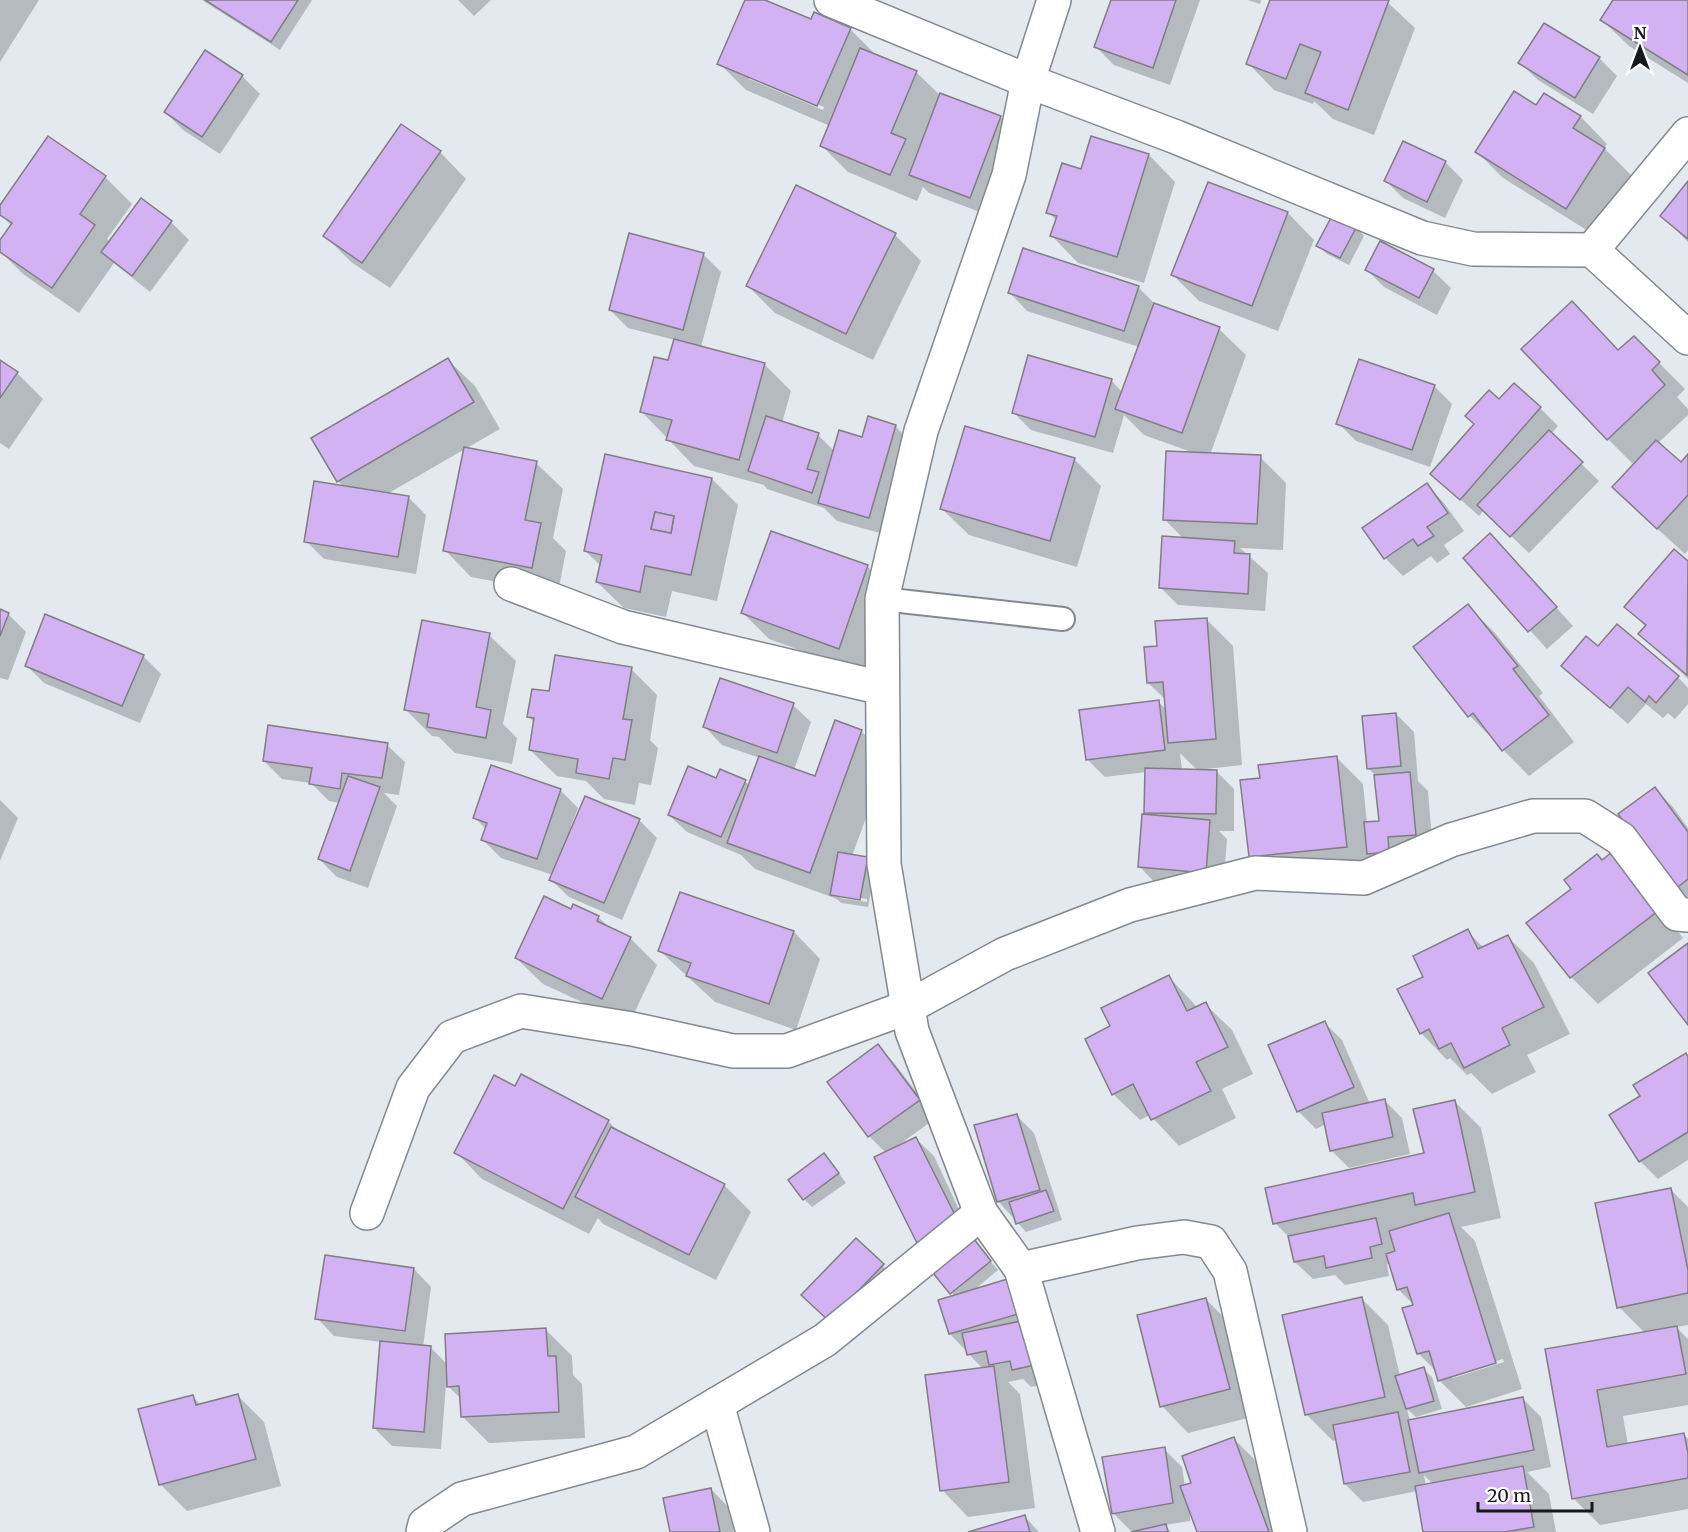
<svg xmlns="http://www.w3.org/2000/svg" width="1688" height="1532" font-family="Merriweather,serif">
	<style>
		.shadow { fill: #0003; fill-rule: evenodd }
		.building { fill: #d3b2f3; stroke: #807d83; stroke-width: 1.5; fill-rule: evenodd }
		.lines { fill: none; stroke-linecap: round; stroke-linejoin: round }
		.service-casing { stroke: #83898e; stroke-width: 26 }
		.minor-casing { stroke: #83898e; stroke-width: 36 }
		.service { stroke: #fff; stroke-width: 22 }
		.minor { stroke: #fff; stroke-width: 33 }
	</style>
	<rect width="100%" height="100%" fill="#e3e9ef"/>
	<!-- shadow -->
	<g class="shadow">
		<path d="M0,0H39L0,62Z"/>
		<path d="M202,0H312L280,50Z"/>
		<path d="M458,0H491L474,16Z"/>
		<path d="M747,0H761L812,21L850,29L877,56L916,72L941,96L1000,117L1018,135L988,215L929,193L923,187L917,201L848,172L822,146L830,126L746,90L719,63ZM749,76L824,107L823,110L749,79Z"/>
		<path d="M1113,0H1200L1170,85L1114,65L1096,47Z"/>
		<path d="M1248,0H1261L1260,4Z"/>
		<path d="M1272,0H1385L1415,28L1374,135L1333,119L1314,101L1313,104L1274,90L1248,63Z"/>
		<path d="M1615,0H1688V83L1629,46L1602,20Z"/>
		<path d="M1599,58L1617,76L1593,114L1538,80L1520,63Z"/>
		<path d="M242,76L260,94L220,154L183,130L165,112Z"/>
		<path d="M1544,95L1581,117L1607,144L1604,148L1631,175L1593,234L1503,178L1477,152L1536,107Z"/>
		<path d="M1092,137L1149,155L1175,182L1144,283L1078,263L1052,236L1057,221L1048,212L1082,171Z"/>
		<path d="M440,152L466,179L390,288L351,262L325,236Z"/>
		<path d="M1445,162L1463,180L1445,218L1403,198L1386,181Z"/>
		<path d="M105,177L132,204L107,239L110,242L142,200L171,222L189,240L150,292L114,263L79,313L23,274L0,251V242L12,226L0,214V208Z"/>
		<path d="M1208,184L1288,213L1314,240L1278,331L1199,301L1173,275Z"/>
		<path d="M1688,184V242L1662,216Z"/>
		<path d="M1356,227L1364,236L1349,265L1327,254L1318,246Z"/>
		<path d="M895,235L921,261L873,360L775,313L748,286Z"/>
		<path d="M1381,243L1433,271L1451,288L1437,315L1384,287L1367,270Z"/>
		<path d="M1024,250L1139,288L1157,306L1219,329L1246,355L1210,455L1260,457L1286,483L1283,550L1240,548L1268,573L1265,611L1178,605L1160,587L1184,539L1164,519L1194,453L1144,435L1124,415L1113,453L1031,430L1013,412L1111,380L1123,393L1139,347L1027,311L1010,293Z"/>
		<path d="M703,254L721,272L701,347L764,364L791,391L782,423L818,435L834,451L895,426L913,444L887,535L837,521L824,508L767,489L764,485L694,466L641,411L669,362L675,340L628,328L610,310Z"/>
		<path d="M1634,338L1685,389L1677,397L1688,409V415L1658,443L1681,464L1688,456V550L1685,554L1640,513L1634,465L1608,439L1619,351Z"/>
		<path d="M448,360L475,386L500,429L465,449L536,463L563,489L553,538L566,551L558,593L471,577L445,550L465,449L387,494L408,497L426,515L416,574L324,559L306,541L344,487L338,481Z"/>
		<path d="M0,362L17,373L43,399L9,449L0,443Z"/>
		<path d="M1434,386L1452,404L1430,467L1356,441L1338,423Z"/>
		<path d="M1499,401L1540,408L1558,426L1551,434L1599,481L1529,553L1484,510L1479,516L1432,474L1476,424Z"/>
		<path d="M1074,459L1101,486L1077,567L969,535L942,509Z"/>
		<path d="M712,479L738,505L717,601L672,591L666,617L624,608L597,582L601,566L585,551Z"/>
		<path d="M1427,485L1444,503L1464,531L1444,545L1450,554L1437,563L1431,556L1403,576L1385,558Z"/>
		<path d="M772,532L868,567L894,593L865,674L769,639L743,613Z"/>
		<path d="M1490,535L1573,626L1547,649L1465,558Z"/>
		<path d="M1674,551L1688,563V679L1640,634L1646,627L1626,607Z"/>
		<path d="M1468,606L1495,633L1543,693L1539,696L1574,742L1529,776L1470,716Z"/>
		<path d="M0,611L8,614L26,632L8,680L0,678Z"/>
		<path d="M1206,619L1233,646L1242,765L1197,770L1180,753L1182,770L1216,771L1234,789V831H1219L1227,839L1223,890L1157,885L1140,867L1150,817L1145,812L1146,772L1105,777L1087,759L1158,702L1167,710L1166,700L1148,683L1159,647Z"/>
		<path d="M489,635L516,661L503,724L517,738L512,764L455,753L439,737L432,736L405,709Z"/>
		<path d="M1598,648L1678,677L1688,688V704L1675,719L1668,713L1663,718L1646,704L1628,724L1563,666Z"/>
		<path d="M143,656L161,674L140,723L44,683L26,665Z"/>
		<path d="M631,669L657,695L650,740L658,748L651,785L639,783L635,805L604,799L586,781L557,776L530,750L534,722L529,717L550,693Z"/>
		<path d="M793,705L811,722L794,770L816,778L861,731L888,758L852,856L867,859L876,867L868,907L841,903L837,899L755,869L741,855L687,832L669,815L717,780L745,781L750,786L760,758L722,745L705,727ZM840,895L867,899V902L840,898Z"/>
		<path d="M1396,714L1414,732L1418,781L1428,791L1433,852L1386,871L1371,856L1373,873L1277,883L1250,857L1262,780L1336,757L1363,784L1367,823L1380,822L1376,776L1368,768Z"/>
		<path d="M387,745L405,762L399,795L384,793L397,806L368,888L337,877L319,859L340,803L329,801L311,783L282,779L264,761Z"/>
		<path d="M1655,789L1673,807L1688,828V902L1675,889Z"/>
		<path d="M560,790L578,808L571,826L574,827L586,798L640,821L657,838L622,920L569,897L551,880L553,875L501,858L483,840L486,829L475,818Z"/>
		<path d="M0,800L18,818L0,861Z"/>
		<path d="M1603,862L1638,881L1683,938L1598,1004L1571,977L1529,923L1573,889Z"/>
		<path d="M680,894L794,932L820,959L796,1030L715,1002L660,951Z"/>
		<path d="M572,911L598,917L610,928L630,938L657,965L629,1024L543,984L516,958Z"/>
		<path d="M1467,931L1484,948L1508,937L1534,963L1570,1034L1527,1055L1536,1072L1492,1094L1471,1073L1467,1075L1450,1058L1447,1060L1421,1033L1425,977Z"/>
		<path d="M1169,977L1197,1007L1205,1004L1232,1030L1253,1074L1222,1089L1236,1118L1179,1146L1150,1115L1140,1120L1113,1094L1112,1027Z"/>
		<path d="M1325,1023L1342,1040L1370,1104L1385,1101L1402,1118L1410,1154L1349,1168L1331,1150L1326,1124L1316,1129L1298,1111Z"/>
		<path d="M878,1046L895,1064L936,1118L900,1144L901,1146L916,1139L934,1156L974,1242L998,1270L973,1291L1014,1279L1052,1383L1031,1387L1023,1379L1008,1382L1020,1394L1035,1508L968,1517L942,1490L983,1369L950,1334L955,1296L935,1273L936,1260L918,1243L876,1158L886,1153L870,1137L829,1082Z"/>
		<path d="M1688,1057V1160L1658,1179L1640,1161L1642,1096Z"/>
		<path d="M522,1076L609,1122L620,1133L724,1185L751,1212L716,1280L603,1224L598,1218L589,1234L482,1179L456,1152L515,1088Z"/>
		<path d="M1455,1102L1481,1128L1501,1218L1461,1227L1475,1241L1522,1389L1466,1407L1439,1380L1437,1372L1418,1353L1415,1306L1398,1289L1390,1263L1387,1264L1389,1276L1345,1285L1335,1275L1313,1279L1295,1262L1291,1239L1275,1223L1425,1154ZM1503,1359L1504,1362L1453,1378L1451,1375Z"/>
		<path d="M1016,1115L1034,1133L1062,1220L1026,1232L998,1201Z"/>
		<path d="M832,1164L846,1183L812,1207L804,1199Z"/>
		<path d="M1671,1190L1688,1207V1325L1676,1327L1688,1339V1405L1623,1416L1628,1445L1684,1435L1688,1439V1509L1600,1525L1573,1498L1547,1351L1645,1333L1619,1307Z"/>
		<path d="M882,1265L900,1283L821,1312Z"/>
		<path d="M414,1269L431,1287L423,1347H430L448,1365L546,1330L572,1356L573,1375L582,1384L585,1438L489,1443L462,1416L461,1399L446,1384L441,1449L392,1446L374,1428L381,1342L334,1336L317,1318Z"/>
		<path d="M1206,1299L1232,1326L1256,1416L1188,1433L1162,1406Z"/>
		<path d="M1362,1299L1388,1325L1400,1376L1423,1369L1432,1377L1442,1409L1416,1417L1407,1409L1410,1421L1523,1399L1541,1417L1551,1467L1527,1472L1549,1494L1556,1532H1424L1417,1491L1363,1502L1345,1484L1337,1440L1333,1441L1306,1414ZM1424,1475L1433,1484L1426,1486Z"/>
		<path d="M238,1396L264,1422L281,1486L187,1511L160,1484L193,1397L201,1405Z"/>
		<path d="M1234,1439L1260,1465L1285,1532H1198L1190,1511V1521L1165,1525L1171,1532H1132L1113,1513L1164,1449L1182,1467L1185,1486L1193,1484Z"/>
		<path d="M711,1489L728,1507L734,1532H672Z"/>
		<path d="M1025,1517L1039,1532H973Z"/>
	</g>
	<!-- building -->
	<g class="building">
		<path d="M205,0H298L271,42Z"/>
		<path d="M745,0H765L811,19L814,12L851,28L817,106L717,64Z"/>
		<path d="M1111,0H1176L1153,68L1094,47Z"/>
		<path d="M1270,0H1389L1348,110L1305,93L1321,52L1300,44L1286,79L1246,64Z"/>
		<path d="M1613,0H1688V75L1600,20Z"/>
		<path d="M1544,23L1600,57L1575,98L1518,63Z"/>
		<path d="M860,48L917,71L891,133L906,139L890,175L820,146Z"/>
		<path d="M205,50L243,75L202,137L164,112Z"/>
		<path d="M1514,91L1536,105L1544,93L1581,116L1573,128L1605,148L1566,209L1475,152Z"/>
		<path d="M940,93L1001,116L970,198L909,175Z"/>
		<path d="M401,124L441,151L362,263L323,236Z"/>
		<path d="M48,136L106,176L80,214L95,225L52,288L0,252V240L12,223L0,215V205Z"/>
		<path d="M1091,136L1149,154L1117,257L1050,236L1057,216L1046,213L1062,163L1081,169Z"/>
		<path d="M1403,141L1446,161L1427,202L1384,181Z"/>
		<path d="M1688,181V239L1660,216Z"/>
		<path d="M1208,182L1288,212L1252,306L1171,275Z"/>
		<path d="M796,185L896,233L846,334L746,286Z"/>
		<path d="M141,198L172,221L132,276L101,252Z"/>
		<path d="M1333,214L1357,226L1340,258L1316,246Z"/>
		<path d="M629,233L704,253L683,330L609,310Z"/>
		<path d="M1380,241L1434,269L1419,298L1365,270Z"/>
		<path d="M1023,248L1139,286L1124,331L1008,293Z"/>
		<path d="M1572,301L1618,350L1634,336L1660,362L1652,370L1665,385L1607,440L1521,349Z"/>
		<path d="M1154,303L1220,327L1182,433L1115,409Z"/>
		<path d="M674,339L765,363L739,460L666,440L672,420L640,412L654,357L668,360Z"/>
		<path d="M1028,355L1112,379L1095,437L1012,413Z"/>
		<path d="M448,358L474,402L337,482L311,438Z"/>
		<path d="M1359,359L1435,385L1412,450L1336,424Z"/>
		<path d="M0,360L18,372L0,398Z"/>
		<path d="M1514,383L1541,407L1460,500L1430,474L1474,424L1465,416L1489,390L1499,399Z"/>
		<path d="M766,416L819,433L807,469L819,472L812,493L748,471Z"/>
		<path d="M868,416L896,425L869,518L818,503L839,430L862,437Z"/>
		<path d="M965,426L1075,458L1050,541L940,509Z"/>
		<path d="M1549,430L1583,462L1510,537L1477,505Z"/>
		<path d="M1656,440L1681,462L1688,454V495L1657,529L1612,487Z"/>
		<path d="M464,447L537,461L525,520L541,523L532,568L443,551Z"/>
		<path d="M1166,451L1261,455L1257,524L1163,520Z"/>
		<path d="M605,454L712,478L691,575L645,566L640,592L596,582L602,555L584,551ZM655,512L674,516L671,533L651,529Z"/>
		<path d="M314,481L409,496L398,557L304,542Z"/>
		<path d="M1427,483L1448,513L1427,527L1434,536L1418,546L1413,539L1384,559L1362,528Z"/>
		<path d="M655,512L674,516L671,533L651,529Z"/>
		<path d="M771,531L868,565L839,649L741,613Z"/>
		<path d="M1490,533L1557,607L1528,632L1463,558Z"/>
		<path d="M1162,536L1235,541L1234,553L1250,554L1248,594L1159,588Z"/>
		<path d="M1674,549L1688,561L1687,675L1638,634L1646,625L1624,607Z"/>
		<path d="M1468,604L1518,666L1513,669L1549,715L1502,751L1473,713L1468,717L1413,647Z"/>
		<path d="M0,609L9,613L0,636Z"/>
		<path d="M45,614L144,655L122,706L25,666Z"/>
		<path d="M1207,618L1216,739L1168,743L1163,682L1147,683L1144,647L1157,646L1155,621Z"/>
		<path d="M422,620L490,633L476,707L491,710L486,738L427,727L429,714L404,710Z"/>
		<path d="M1617,624L1679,676L1656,703L1649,696L1645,702L1628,687L1610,708L1561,666L1586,636L1598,646Z"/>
		<path d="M555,655L632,667L623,719L632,720L625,760L613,758L609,779L576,773L578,759L529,750L534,718L527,717L532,689L549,691Z"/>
		<path d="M720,678L794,703L777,753L703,727Z"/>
		<path d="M1159,700L1165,750L1086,760L1079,710Z"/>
		<path d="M1396,713L1401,766L1367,769L1362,716Z"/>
		<path d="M835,720L862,730L810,873L727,843L759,756L815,776Z"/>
		<path d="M268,725L388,743L382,778L342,773L340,789L309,784L312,768L263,761Z"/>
		<path d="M1337,756L1347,847L1249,857L1240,780L1260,778L1258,765Z"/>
		<path d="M491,765L561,789L537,859L481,840L487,823L473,818Z"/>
		<path d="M688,766L716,778L720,769L746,780L721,837L668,815Z"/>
		<path d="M1145,768L1217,770L1216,814L1144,813Z"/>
		<path d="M1410,772L1416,835L1388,837L1389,852L1367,854L1364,822L1379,821L1374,775Z"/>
		<path d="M348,776L380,787L350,871L318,859Z"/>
		<path d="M1655,787L1688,832V879L1674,890L1618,814Z"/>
		<path d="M585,796L640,819L604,903L549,880Z"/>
		<path d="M1142,814L1210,820L1206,873L1138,867Z"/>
		<path d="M838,852L868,857L860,900L830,895Z"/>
		<path d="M1612,852L1658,911L1570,978L1526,923L1571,889L1564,880L1597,854L1602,860Z"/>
		<path d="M680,892L794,931L769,1004L686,976L691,963L658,951Z"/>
		<path d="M544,896L571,909L573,904L599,916L597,921L631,937L602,999L515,958Z"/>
		<path d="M1468,929L1478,949L1508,935L1544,1007L1502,1028L1510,1045L1464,1068L1451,1043L1439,1049L1429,1029L1420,1034L1397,989L1423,977L1413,956Z"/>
		<path d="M1688,943V1025L1648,973Z"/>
		<path d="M1169,975L1187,1011L1206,1002L1228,1047L1196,1062L1211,1091L1151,1120L1133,1084L1112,1095L1085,1039L1110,1026L1101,1008Z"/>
		<path d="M1325,1021L1354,1087L1297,1112L1268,1045Z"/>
		<path d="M878,1044L920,1100L868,1137L827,1082Z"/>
		<path d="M1686,1053L1688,1057V1132L1639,1162L1609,1115L1640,1096L1633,1085Z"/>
		<path d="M521,1074L609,1120L563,1209L454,1153L494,1075L515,1086Z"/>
		<path d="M1385,1099L1393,1137L1330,1151L1322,1113Z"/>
		<path d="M1455,1100L1475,1192L1415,1205L1413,1193L1273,1224L1265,1188L1424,1153L1413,1109Z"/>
		<path d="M1017,1114L1040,1190L997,1202L974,1125Z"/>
		<path d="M611,1127L725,1184L689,1255L575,1197Z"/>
		<path d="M916,1137L959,1223L917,1243L874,1157Z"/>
		<path d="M824,1153L839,1173L803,1200L788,1180Z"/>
		<path d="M1671,1188L1688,1270V1293L1617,1308L1595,1203Z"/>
		<path d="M1046,1190L1054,1211L1016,1224L1009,1202Z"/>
		<path d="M1449,1213L1496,1363L1438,1381L1429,1351L1417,1354L1402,1308L1413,1305L1407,1287L1397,1290L1386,1254L1395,1251L1389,1231Z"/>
		<path d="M1376,1218L1382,1244L1370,1247L1372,1258L1326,1268L1324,1256L1294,1262L1288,1236Z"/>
		<path d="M856,1238L884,1264L829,1321L801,1295Z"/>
		<path d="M974,1239L991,1261L950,1294L933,1273Z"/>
		<path d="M325,1255L414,1268L405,1331L315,1319Z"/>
		<path d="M1014,1277L1025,1312L949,1334L938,1300Z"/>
		<path d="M1362,1297L1385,1397L1305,1415L1282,1315Z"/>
		<path d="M1206,1298L1230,1389L1160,1407L1137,1315Z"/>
		<path d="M1026,1320L1035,1365L1012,1370L1010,1361L989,1365L986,1351L967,1355L962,1333Z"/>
		<path d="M1677,1326L1686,1374L1597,1390L1607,1447L1684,1433L1688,1453V1478L1572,1499L1545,1349Z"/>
		<path d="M546,1328L548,1356H556L559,1412L461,1417L459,1386L447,1387L445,1334Z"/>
		<path d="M380,1341L431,1346L424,1432L373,1428Z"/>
		<path d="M994,1366L1009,1482L940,1491L925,1375Z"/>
		<path d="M1424,1367L1434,1401L1406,1409L1395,1376Z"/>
		<path d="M238,1394L256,1459L159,1485L138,1409L193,1395L196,1405Z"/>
		<path d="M1523,1397L1534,1450L1419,1473L1408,1420Z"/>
		<path d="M1398,1412L1410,1472L1344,1484L1333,1425Z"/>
		<path d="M1234,1437L1269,1532H1197L1180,1486L1191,1483L1182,1456Z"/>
		<path d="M1165,1447L1173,1503L1112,1514L1102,1457Z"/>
		<path d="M1523,1466L1534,1527L1505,1532H1423L1415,1486Z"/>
		<path d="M711,1488L720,1532H670L663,1498Z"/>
		<path d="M1025,1515L1030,1532H968Z"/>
		<path d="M1166,1524L1168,1532H1131Z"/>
	</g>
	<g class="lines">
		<defs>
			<path id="service" d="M882,599L1063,619"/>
			<g id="minor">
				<path d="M831,0L1028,81L1176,137L1422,238L1473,249L1592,250L1688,338"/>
				<path d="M1054,0L1028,81L1009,175L921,431L882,599L884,864L912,1031L981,1213L1021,1269L1098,1532"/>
				<path d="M1592,250L1688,134"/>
				<path d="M511,584L623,627L882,688"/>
				<path d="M367,1213L413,1088L452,1037L521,1011L632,1029L733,1051H787L908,1007L1005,954L1130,905L1255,873L1364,878L1451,840L1533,816H1585L1621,839L1677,914L1688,915"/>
				<path d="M1021,1269L1137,1243L1184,1237L1211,1242L1230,1271L1290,1532"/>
				<path d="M717,1404L753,1532"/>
				<path d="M423,1532L425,1524L462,1499L636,1452L825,1340L981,1213"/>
			</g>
		</defs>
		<!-- service casing -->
		<use href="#service" class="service-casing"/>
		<!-- minor casing -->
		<use href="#minor" class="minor-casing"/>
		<!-- service -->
		<use href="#service" class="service"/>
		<!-- minor -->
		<use href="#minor" class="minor"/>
	</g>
	<!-- north arrow -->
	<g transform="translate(1640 48)" stroke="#ffffff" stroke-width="4.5" paint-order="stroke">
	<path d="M0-4.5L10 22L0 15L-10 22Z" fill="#16181a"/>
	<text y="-9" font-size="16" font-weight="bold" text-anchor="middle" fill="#16181a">N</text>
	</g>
	<!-- scale -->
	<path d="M1478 1502v9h114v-9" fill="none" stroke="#16181a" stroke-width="3"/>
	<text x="1487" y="1502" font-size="18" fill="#16181a" stroke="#ffffff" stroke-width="4.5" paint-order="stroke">20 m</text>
</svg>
